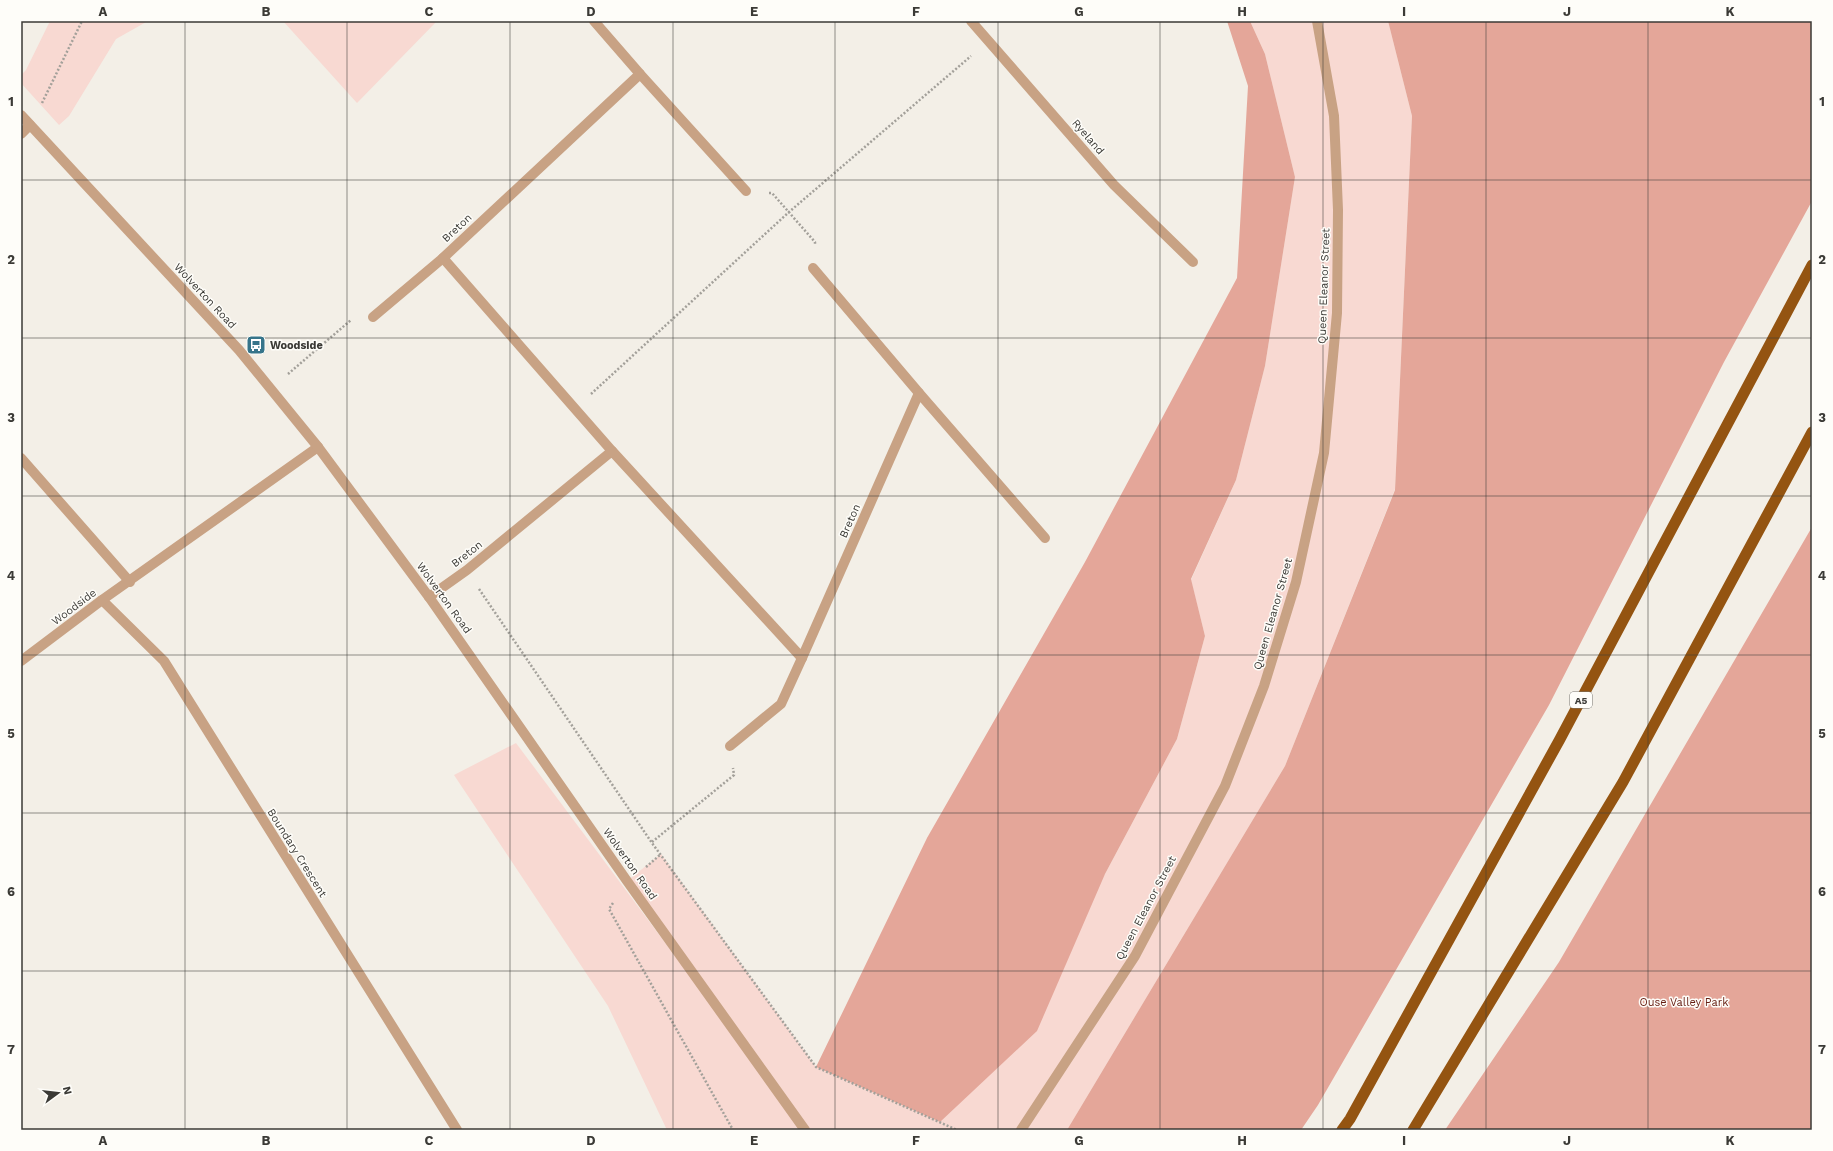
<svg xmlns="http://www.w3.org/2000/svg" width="1833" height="1151" font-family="'Work Sans',sans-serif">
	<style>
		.green { fill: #f8d9d2 }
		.forest { fill: #e4a699 }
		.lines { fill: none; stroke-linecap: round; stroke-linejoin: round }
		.path { stroke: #a3a09a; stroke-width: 2.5; stroke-dasharray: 2 2; stroke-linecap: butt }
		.service { stroke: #c8a284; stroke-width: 10 }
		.minor { stroke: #c8a284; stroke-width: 10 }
		.tertiary { stroke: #c8a284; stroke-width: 10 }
		.trunk { stroke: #945411; stroke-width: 11 }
		.grid { fill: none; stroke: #3b3a36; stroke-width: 1; stroke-opacity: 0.55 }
		.labels { text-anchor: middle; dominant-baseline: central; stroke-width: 3; stroke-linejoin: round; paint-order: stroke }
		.shield { fill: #fefdf9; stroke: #767470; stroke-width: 1 }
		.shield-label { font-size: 10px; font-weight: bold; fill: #3b3a36 }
		.street-label { font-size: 11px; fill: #3b3a36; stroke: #fefdf9 }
		.poi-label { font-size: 11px; font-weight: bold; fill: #3b3a36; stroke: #fefdf9; text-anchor: start }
		.park-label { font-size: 11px; fill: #661e12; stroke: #fefdf9 }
		.neatline { fill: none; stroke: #3b3a36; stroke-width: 1.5 }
		.grid-label { font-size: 13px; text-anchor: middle; font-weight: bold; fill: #3b3a36 }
	</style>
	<rect width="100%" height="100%" fill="#f3efe7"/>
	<!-- green -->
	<g class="green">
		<path d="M50,21H148L116,39L69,116L59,125L21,83V75L26,70Z"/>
		<path d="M283,21H437L357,103Z"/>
		<path d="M1250,21H1388L1412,116L1395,489L1285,766L1067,1130H667L608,1006L454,775L516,743L784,1102L627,881L661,854L816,1067L940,1122L1105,874L1177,739L1205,636L1191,580L1236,480L1265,366L1295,177L1265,54Z"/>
	</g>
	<!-- forest -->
	<g class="forest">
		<path d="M1227,21H1250L1265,54L1295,177L1265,366L1236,480L1191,579L1205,636L1177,739L1105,874L1037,1031L940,1122L816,1067L927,838L1085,562L1237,278L1248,86Z"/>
		<path d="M1388,21H1812V201L1724,362L1549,705L1318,1105L1301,1130H1067L1285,766L1395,490L1412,116Z"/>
		<path d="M1812,527V1130H1445L1559,962Z"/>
	</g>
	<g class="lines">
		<!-- path -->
		<g class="path">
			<path d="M42,103L82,21"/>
			<path d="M769,193H772L815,242V245"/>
			<path d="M288,374L351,320"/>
			<path d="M591,394L789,212L971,56"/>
			<path d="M479,589L652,843L816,1067L957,1130"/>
			<path d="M652,842L734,775L733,768"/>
			<path d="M646,867L661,854"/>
			<path d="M613,903L609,909L733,1130"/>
		</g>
		<!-- service -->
		<path class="service" d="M21,458L130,582"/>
		<!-- minor -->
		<g class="minor">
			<path d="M594,21L640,74"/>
			<path d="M971,21L1114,185L1193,262"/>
			<path d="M21,134L30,125"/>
			<path d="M813,268L919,393"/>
			<path d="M373,317L443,258"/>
			<path d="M612,451L443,258L640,74L746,191"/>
			<path d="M429,597L467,570L612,451L802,658L919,393L1045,538"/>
			<path d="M102,600L164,661L457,1130"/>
			<path d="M21,661L102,600L318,447"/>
			<path d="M730,746L781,704L802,658"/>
		</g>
		<!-- tertiary -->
		<g class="tertiary">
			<path d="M21,115L239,350L318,447L429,597L627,881L805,1130"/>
			<path d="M1021,1130L1135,956L1225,786L1264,686L1296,582L1324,453L1337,313L1338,210L1334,116L1317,21"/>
		</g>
		<!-- trunk -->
		<g class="trunk">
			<path d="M1342,1130L1350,1119L1560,739L1812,265"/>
			<path d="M1413,1130L1623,782L1812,432"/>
		</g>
	</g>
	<!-- grid -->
	<path class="grid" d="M185,21V1130M347,21V1130M510,21V1130M673,21V1130M835,21V1130M998,21V1130M1160,21V1130M1323,21V1130M1486,21V1130M1648,21V1130M21,180H1812M21,338H1812M21,496H1812M21,655H1812M21,813H1812M21,971H1812"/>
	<!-- icons -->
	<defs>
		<symbol id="bus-square" viewBox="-11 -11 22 22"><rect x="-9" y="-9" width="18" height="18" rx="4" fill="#36748a" stroke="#fefdf9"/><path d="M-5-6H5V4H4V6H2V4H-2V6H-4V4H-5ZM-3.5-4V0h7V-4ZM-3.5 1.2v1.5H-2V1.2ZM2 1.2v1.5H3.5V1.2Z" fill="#fff"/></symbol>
	</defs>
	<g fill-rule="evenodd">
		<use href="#bus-square" x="245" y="334" width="22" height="22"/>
	</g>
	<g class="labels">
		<!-- shield labels -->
		<rect class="shield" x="1570" y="692" width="22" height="16" rx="3"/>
		<g class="shield-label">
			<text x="1581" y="700">A5</text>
		</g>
		<!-- street labels -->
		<g class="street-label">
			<text transform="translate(1088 137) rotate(49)">Ryeland</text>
			<text transform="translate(457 228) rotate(-43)">Breton</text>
			<text transform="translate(1324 286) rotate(-88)">Queen Eleanor Street</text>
			<text transform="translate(205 296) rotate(47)">Wolverton Road</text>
			<text transform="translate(850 521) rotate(-66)">Breton</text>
			<text transform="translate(467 554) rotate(-38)">Breton</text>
			<text transform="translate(444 598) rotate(54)">Wolverton Road</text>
			<text transform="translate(74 607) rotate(-37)">Woodside</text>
			<text transform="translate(1273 614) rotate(-74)">Queen Eleanor Street</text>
			<text transform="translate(297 853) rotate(58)">Boundary Crescent</text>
			<text transform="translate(630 864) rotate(55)">Wolverton Road</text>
			<text transform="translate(1146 908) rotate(-62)">Queen Eleanor Street</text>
		</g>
		<!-- poi labels -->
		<g class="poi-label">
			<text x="270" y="345">Woodside</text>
		</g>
		<!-- park labels -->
		<g class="park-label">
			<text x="1684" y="1002">Ouse Valley Park</text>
		</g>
	</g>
	<!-- border -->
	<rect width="1833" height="1151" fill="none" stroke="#fefdf9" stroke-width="44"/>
	<!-- north arrow -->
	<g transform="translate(58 1093) rotate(75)" stroke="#fefdf9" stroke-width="3" paint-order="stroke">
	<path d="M0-3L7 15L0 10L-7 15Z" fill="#3b3a36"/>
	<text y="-6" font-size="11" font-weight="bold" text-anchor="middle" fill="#3b3a36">N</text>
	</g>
	<rect x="22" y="22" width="1789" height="1107" class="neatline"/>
	<g class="grid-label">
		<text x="103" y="16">A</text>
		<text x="266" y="16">B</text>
		<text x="429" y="16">C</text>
		<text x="591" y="16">D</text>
		<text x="754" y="16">E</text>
		<text x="916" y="16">F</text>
		<text x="1079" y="16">G</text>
		<text x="1242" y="16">H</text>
		<text x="1404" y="16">I</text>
		<text x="1567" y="16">J</text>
		<text x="1730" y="16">K</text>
		<text x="11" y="106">1</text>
		<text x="1822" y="106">1</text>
		<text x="11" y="264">2</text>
		<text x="1822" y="264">2</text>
		<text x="11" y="422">3</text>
		<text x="1822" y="422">3</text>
		<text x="11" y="580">4</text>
		<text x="1822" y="580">4</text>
		<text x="11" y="738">5</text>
		<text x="1822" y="738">5</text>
		<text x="11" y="896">6</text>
		<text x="1822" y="896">6</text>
		<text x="11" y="1054">7</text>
		<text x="1822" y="1054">7</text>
		<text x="103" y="1145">A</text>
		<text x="266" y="1145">B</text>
		<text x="429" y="1145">C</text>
		<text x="591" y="1145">D</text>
		<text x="754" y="1145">E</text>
		<text x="916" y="1145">F</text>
		<text x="1079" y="1145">G</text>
		<text x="1242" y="1145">H</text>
		<text x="1404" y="1145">I</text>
		<text x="1567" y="1145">J</text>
		<text x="1730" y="1145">K</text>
	</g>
</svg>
